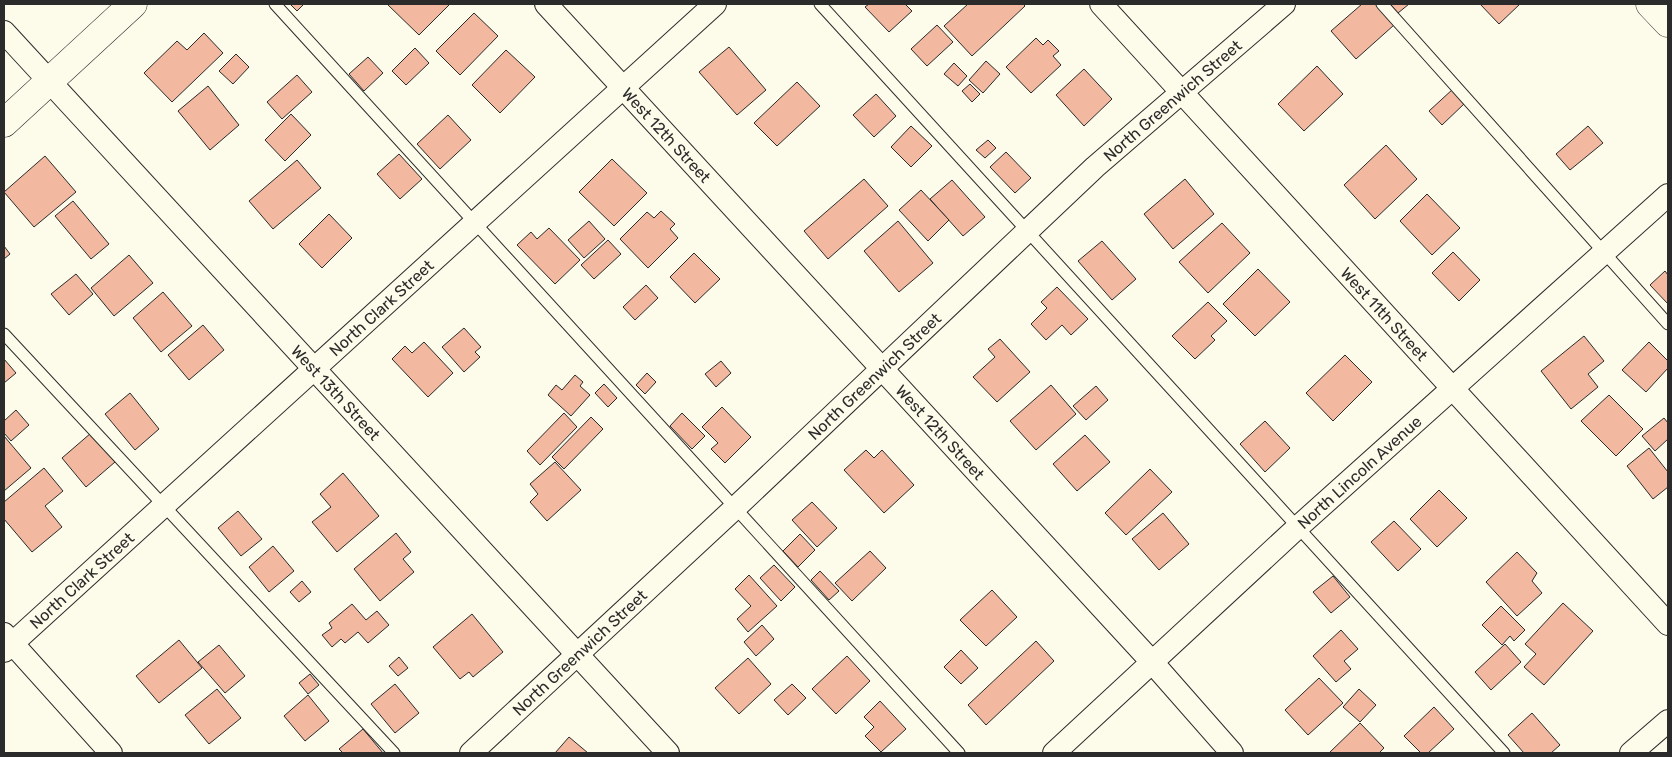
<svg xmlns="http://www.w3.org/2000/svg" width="1672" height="757" font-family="Rubik,sans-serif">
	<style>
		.building { fill: #f2b8a0; stroke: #2b2b2b }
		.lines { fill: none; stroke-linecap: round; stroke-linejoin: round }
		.lane-casing { stroke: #2b2b2b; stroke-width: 13 }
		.street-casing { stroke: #2b2b2b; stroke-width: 24 }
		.secondary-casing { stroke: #2b2b2b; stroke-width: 29 }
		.lane { stroke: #fdfbea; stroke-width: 11 }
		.street { stroke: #fdfbea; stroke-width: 22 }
		.secondary { stroke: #fdfbea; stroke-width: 28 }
		.labels { text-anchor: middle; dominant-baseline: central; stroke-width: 4; stroke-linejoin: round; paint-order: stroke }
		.street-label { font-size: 16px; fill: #2b2b2b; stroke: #fdfbea }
	</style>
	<rect width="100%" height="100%" fill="#fdfbea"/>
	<!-- building -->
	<g class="building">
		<path d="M290,4H304L297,11Z"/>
		<path d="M387,4H450L419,35Z"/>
		<path d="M869,4H905L912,11L889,32L865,7Z"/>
		<path d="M968,4H1023L1025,6L972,56L944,26Z"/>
		<path d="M1362,4H1375L1394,25L1356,59L1331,31Z"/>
		<path d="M1390,4H1409L1398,13Z"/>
		<path d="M1480,4H1520L1499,24Z"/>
		<path d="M474,13L498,36L460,75L436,51Z"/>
		<path d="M937,25L953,42L927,66L911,49Z"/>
		<path d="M204,33L223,53L172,102L144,73L177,41L187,50Z"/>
		<path d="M1036,38L1043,45L1048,40L1059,51L1053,56L1061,65L1031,93L1006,67Z"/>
		<path d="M729,47L766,90L737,115L699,72Z"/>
		<path d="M415,48L429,63L406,85L392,71Z"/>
		<path d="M506,50L535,77L500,113L472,85Z"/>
		<path d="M236,54L249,67L233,84L219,71Z"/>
		<path d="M368,57L383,73L364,91L349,74Z"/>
		<path d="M986,61L1000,74L983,93L969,80Z"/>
		<path d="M954,63L967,76L958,86L944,74Z"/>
		<path d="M1317,66L1343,94L1304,131L1278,104Z"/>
		<path d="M1084,69L1112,99L1084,126L1056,95Z"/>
		<path d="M297,75L312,92L282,119L267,102Z"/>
		<path d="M797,82L820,106L777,146L754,123Z"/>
		<path d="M970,84L980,94L972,102L962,91Z"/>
		<path d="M208,86L239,125L210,150L178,111Z"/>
		<path d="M1453,89L1465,103L1442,125L1429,111Z"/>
		<path d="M876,94L896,116L874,137L853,115Z"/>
		<path d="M291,114L311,135L285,161L265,140Z"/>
		<path d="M448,115L471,140L440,169L417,144Z"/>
		<path d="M911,126L932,146L911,167L891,147Z"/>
		<path d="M1588,126L1603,143L1570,170L1556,154Z"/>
		<path d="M988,140L996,148L985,158L976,150Z"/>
		<path d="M1386,145L1417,179L1375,219L1344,185Z"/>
		<path d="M1006,152L1031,178L1015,193L990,167Z"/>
		<path d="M399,154L422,179L400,199L377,174Z"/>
		<path d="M45,156L76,192L34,227L4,192Z"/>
		<path d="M612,159L647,193L614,226L579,192Z"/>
		<path d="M297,160L321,188L273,229L249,201Z"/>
		<path d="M864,179L888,206L828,259L804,231Z"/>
		<path d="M1185,179L1214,214L1173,249L1144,214Z"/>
		<path d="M952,180L985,217L963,236L930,199Z"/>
		<path d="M921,190L949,220L928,241L899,210Z"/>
		<path d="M1427,194L1460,228L1432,255L1400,221Z"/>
		<path d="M73,201L109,244L91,259L55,216Z"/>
		<path d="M661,211L675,224L670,229L678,238L648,268L620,239L647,212L654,218Z"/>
		<path d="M329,214L352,238L322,268L299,244Z"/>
		<path d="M589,221L605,239L584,258L568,240Z"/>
		<path d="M898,221L933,263L899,292L864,251Z"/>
		<path d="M1222,223L1250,253L1208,293L1179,262Z"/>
		<path d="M549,228L580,260L555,284L517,245L531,232L537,239Z"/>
		<path d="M608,240L621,254L594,279L581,265Z"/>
		<path d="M1102,241L1136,279L1112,300L1078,261Z"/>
		<path d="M4,246L10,254L4,259Z"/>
		<path d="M1453,252L1480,280L1459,301L1432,273Z"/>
		<path d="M694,253L720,279L695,303L670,277Z"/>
		<path d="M129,255L153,283L114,316L91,288Z"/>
		<path d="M1258,269L1290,302L1255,336L1223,304Z"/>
		<path d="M1665,271L1668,275V304L1650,285Z"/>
		<path d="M76,274L93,294L69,315L51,294Z"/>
		<path d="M646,285L658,298L635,320L623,307Z"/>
		<path d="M1057,287L1088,319L1071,335L1062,325L1046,340L1031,324L1047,308L1041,302Z"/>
		<path d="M163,292L192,326L161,352L133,318Z"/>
		<path d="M1208,302L1227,321L1211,336L1215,340L1195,359L1172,336Z"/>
		<path d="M203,325L224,350L189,380L168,355Z"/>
		<path d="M464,328L481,347L475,352L480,357L464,372L442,347Z"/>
		<path d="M1584,336L1604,361L1588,374L1598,387L1571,409L1541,371Z"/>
		<path d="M1000,339L1030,372L997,402L973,377L995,357L988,349Z"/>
		<path d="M424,342L453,373L428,397L392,359L405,346L412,353Z"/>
		<path d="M1649,342L1668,361V368L1646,392L1622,370Z"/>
		<path d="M1345,355L1372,382L1333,421L1306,393Z"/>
		<path d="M4,359L16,373L4,383Z"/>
		<path d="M721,361L731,373L716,387L705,374Z"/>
		<path d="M647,373L656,382L645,394L636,385Z"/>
		<path d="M575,375L583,382L580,386L590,395L571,416L548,395L556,385L562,390Z"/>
		<path d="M604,384L617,398L608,407L595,393Z"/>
		<path d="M1051,385L1076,414L1036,450L1010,421Z"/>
		<path d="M1096,386L1108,400L1086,420L1073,406Z"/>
		<path d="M130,393L159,429L135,450L105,414Z"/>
		<path d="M1609,395L1643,429L1616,456L1581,421Z"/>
		<path d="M722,407L751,437L725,463L711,449L718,443L702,427Z"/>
		<path d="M16,410L29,425L11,441L4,433V421Z"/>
		<path d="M564,413L577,427L540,465L527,451Z"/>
		<path d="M682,413L705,436L692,449L670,426Z"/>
		<path d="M591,417L603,429L564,469L552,457Z"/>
		<path d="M1664,418L1668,423V439L1655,451L1642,436Z"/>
		<path d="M1265,421L1290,448L1265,472L1240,444Z"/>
		<path d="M91,433L115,462L86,487L62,458Z"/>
		<path d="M1085,435L1110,462L1077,491L1053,464Z"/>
		<path d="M4,436L31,468L4,491Z"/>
		<path d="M1649,448L1668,472V487L1653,499L1627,466Z"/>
		<path d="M866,450L874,458L882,450L914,485L884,513L844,470Z"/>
		<path d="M555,462L581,490L547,521L530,502L538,494L530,484Z"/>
		<path d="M44,468L63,491L45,506L62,527L32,552L4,519V502Z"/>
		<path d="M1150,469L1172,492L1126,535L1105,513Z"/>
		<path d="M343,473L379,516L337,552L312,522L331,507L320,494Z"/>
		<path d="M1439,490L1467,518L1437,547L1410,519Z"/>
		<path d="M812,502L837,528L817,547L792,520Z"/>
		<path d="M238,511L262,539L241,556L218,528Z"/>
		<path d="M1163,513L1189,544L1159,570L1132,539Z"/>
		<path d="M1394,521L1421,549L1398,571L1371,542Z"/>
		<path d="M396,533L411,552L403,559L414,572L380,601L354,569Z"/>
		<path d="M800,534L815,550L798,567L783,551Z"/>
		<path d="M273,546L294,571L269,592L249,567Z"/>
		<path d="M870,551L886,568L852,601L835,583Z"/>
		<path d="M1517,552L1537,573L1532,581L1542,593L1517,616L1486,582Z"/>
		<path d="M774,565L795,587L781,601L760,578Z"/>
		<path d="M820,571L839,591L829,600L811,580Z"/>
		<path d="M749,575L777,606L748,632L737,619L751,606L735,589Z"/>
		<path d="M1333,576L1350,597L1331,613L1313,592Z"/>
		<path d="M302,581L311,592L299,602L290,592Z"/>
		<path d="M992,590L1017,617L986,646L960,620Z"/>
		<path d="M1563,603L1593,631L1544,685L1524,667L1536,654L1525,644Z"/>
		<path d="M352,604L366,620L377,611L389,625L368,643L358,632L345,643L341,639L332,647L322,635L332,628L329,623Z"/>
		<path d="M1501,606L1525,630L1514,641L1510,636L1502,645L1482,625Z"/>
		<path d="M472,614L503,652L473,677L469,672L460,679L433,647Z"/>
		<path d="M762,625L774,639L756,656L744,642Z"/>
		<path d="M1341,630L1358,649L1344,661L1351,669L1336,682L1313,656Z"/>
		<path d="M179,640L202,668L159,703L136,676Z"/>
		<path d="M1036,641L1054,661L986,725L968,705Z"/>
		<path d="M1505,644L1521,662L1491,690L1475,672Z"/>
		<path d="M219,645L245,676L225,693L198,662Z"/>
		<path d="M961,650L978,668L961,684L944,667Z"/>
		<path d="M847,656L870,681L836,714L812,689Z"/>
		<path d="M399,657L408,668L398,676L389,666Z"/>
		<path d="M748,658L771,684L739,714L715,688Z"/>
		<path d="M310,674L319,685L308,694L299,683Z"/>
		<path d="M1319,678L1343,703L1308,735L1285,710Z"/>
		<path d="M395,684L419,713L395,733L371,704Z"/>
		<path d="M792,684L806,698L788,715L774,700Z"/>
		<path d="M217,689L241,718L209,744L185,715Z"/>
		<path d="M1359,689L1376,705L1360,722L1343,707Z"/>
		<path d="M308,695L329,721L305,741L284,716Z"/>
		<path d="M880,701L906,729L881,752L865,736L874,727L864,717Z"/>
		<path d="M1434,707L1454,729L1428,753H1421L1404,736Z"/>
		<path d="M1532,713L1560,745L1551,753H1524L1508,735Z"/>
		<path d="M1360,723L1384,748L1379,753H1329Z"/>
		<path d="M363,729L383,753H343L339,749Z"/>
		<path d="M569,737L588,753H555Z"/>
	</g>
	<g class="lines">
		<defs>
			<g id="lane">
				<path d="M275,4L959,753"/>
				<path d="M820,4L1504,753"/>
				<path d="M1382,4L1668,324"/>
				<path d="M4,334L394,753"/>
			</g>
			<g id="street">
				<path id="s1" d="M546,4L1152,662L1232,753"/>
				<path id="s2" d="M1101,4L1668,624"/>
				<path id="s3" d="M4,32L668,753"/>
				<path d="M4,634L111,753"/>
				<path id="s4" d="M4,651L715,4"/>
				<path id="s5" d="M471,753L735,508L1095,167L1284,4"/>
				<path id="s6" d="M1054,753L1298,527L1668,195"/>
				<path d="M1631,753L1668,721"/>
			</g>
			<g id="secondary">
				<path d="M1650,4L1668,23"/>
				<path d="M4,123L133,4"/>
			</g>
		</defs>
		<!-- lane casing -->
		<use href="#lane" class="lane-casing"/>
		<!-- street casing -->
		<use href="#street" class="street-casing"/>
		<!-- secondary casing -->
		<use href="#secondary" class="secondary-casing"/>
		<!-- lane -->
		<use href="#lane" class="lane"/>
		<!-- street -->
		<use href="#street" class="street"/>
		<!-- secondary -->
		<use href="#secondary" class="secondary"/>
	</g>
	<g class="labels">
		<!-- street labels -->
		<g class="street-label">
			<text stroke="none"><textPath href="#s5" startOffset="958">North Greenwich Street</textPath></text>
			<text stroke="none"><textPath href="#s1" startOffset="178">West 12th Street</textPath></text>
			<text stroke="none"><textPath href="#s4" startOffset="510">North Clark Street</textPath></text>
			<text stroke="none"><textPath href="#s2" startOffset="420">West 11th Street</textPath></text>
			<text stroke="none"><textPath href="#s5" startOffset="552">North Greenwich Street</textPath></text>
			<text stroke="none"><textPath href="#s3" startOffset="490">West 13th Street</textPath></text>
			<text stroke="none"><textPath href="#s1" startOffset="582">West 12th Street</textPath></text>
			<text stroke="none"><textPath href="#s6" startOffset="415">North Lincoln Avenue</textPath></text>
			<text stroke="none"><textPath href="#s4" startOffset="105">North Clark Street</textPath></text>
			<text stroke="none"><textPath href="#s5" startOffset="148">North Greenwich Street</textPath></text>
		</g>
	</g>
	<!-- border -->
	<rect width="1672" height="757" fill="none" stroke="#2b2b2b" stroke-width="10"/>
</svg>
